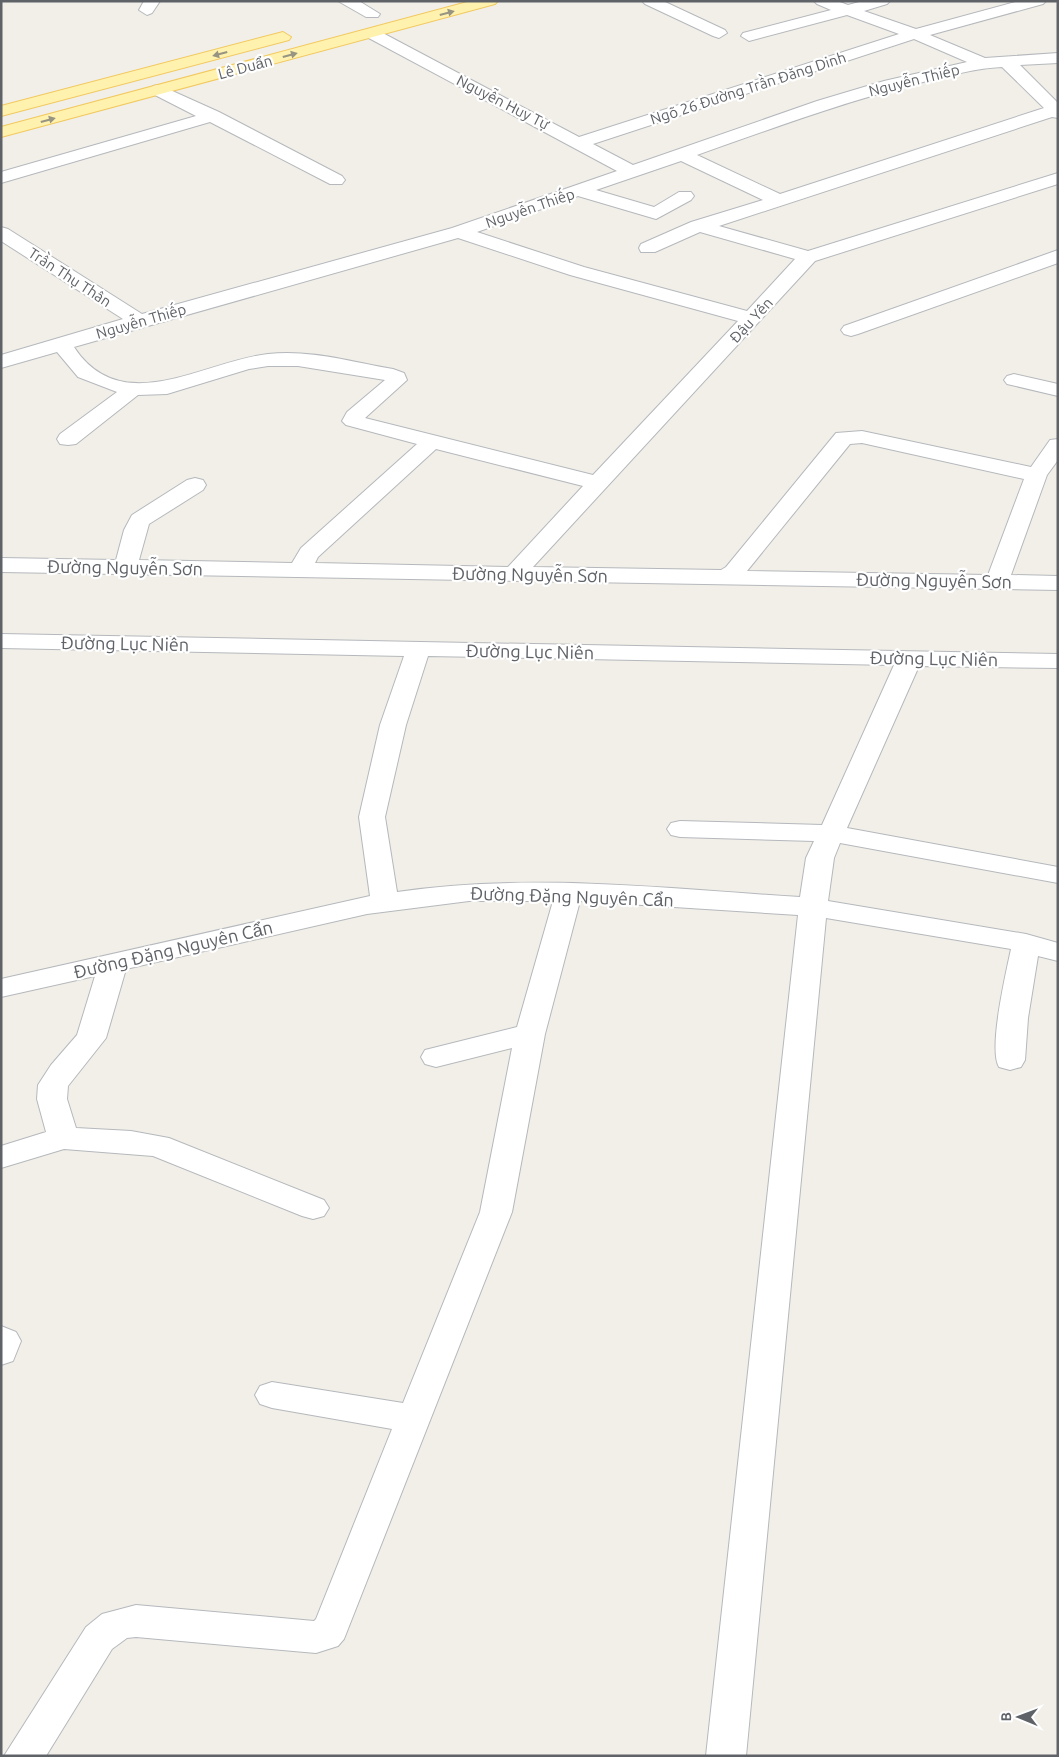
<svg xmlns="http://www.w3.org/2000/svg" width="1059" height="1757" font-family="Ubuntu,sans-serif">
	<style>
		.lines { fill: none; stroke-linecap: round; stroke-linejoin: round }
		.minor-casing { stroke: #b5b8bc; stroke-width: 2 }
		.major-casing { stroke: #f2c960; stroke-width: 2 }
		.minor { fill: #fff; fill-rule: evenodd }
		.major { fill: #fff2af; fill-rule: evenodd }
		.oneway { fill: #979581 }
		.labels { text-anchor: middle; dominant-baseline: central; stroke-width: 4.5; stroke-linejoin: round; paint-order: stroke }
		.far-street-label { font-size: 15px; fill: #5f6368; stroke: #fff }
		.street-label { font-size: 18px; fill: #5f6368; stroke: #fff }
	</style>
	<rect width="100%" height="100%" fill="#f1efe8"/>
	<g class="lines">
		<defs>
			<g id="minor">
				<path d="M144,1H160L152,13L147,15L139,10Z"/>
				<path d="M338,1H359L380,14L378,17H366Z"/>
				<path d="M642,1H663L725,30L727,33L719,38L713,36L645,4Z"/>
				<path d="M814,1H837L848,5L863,1H890L887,4L864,11L916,29L1019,1H1046L1043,4L930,35L985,58L1058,53V63L1020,65L1058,103V118L1052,117L719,226L808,251L1058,173V184L815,261L533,567L721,570L726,567L836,433L862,431L1031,467L1050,440L1058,439V460L1047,475L1011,575L1058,576V590L1,572V558L116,560L124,530L132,515L187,480L195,478L203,480L206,485L203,490L149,524L139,560L292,563L301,548L417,444L346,425L342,421L347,412L385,380L298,366H268L249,369L167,394L138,395L76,444L68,445L60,444L57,439L60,434L117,392L78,377L57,352L1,368V355L123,319L1,241V227L8,229L142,314L452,228L617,171L365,36L363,33L365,30H377L579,137L899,34L847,15L749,41L741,36L743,33L831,10L817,4ZM914,39L967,62L884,81L817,101L633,165L593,144ZM1002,67L1044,108L780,194L697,155C773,128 849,100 927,81C952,75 977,68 1002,67ZM681,161L763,200L691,222L641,244L639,248L641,252H655L700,232L795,259L747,311L584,267L477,232L578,196L656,219L691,200L694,196L691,192H679L654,207L596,190ZM458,238L570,275L738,321L593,475L365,418L407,380L404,373L393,369C352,362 309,349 268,354C204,361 122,420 74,347ZM862,443L1024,479L988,575L747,571L850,444ZM436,449L583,486L508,567L315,563L318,557Z"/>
				<path d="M159,85L219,112L342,176L345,180L342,184H330L210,122L1,183V172L196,116L153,94L151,90L153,86Z"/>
				<path d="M1058,250V263L858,334L851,336L844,334L841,330L844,326Z"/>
				<path d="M1014,374L1058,384V396L1007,384L1004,380L1007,376Z"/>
				<path d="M1,634L1058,654V668L919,666L847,828L1058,867V883L840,843L834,858L828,901L1026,934L1058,943V961L1038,956L1028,1018L1025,1060L1021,1067L1010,1070L999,1067C988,1049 1006,973 1011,949L826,918L746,1756H706L798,915L580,901L545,1034L512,1212L344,1639L338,1646L316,1653L136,1637L127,1638L112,1649L46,1756H4L86,1627L102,1614L136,1605L314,1621L316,1619L392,1429L272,1408L260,1404L255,1395L260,1386L272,1382L403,1403L480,1212L512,1048L436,1067L425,1064L421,1057L425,1050L517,1027L553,901H469L367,914L126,969L106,1038L68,1086L67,1099L76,1128L131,1131L169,1138L324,1200L329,1208L324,1216L313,1219L302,1216L153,1156L64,1149L1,1168V1146L46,1132L37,1099L38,1085L51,1065L77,1035L95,976L1,997V979L370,896L359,817L380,725L404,656L1,648ZM428,656L894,665L822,825L680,821L671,823L667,829L671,835L680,837L814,841L806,858L800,897C667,889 530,872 397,892L385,817L406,725Z"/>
				<path d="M1,1326L16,1332L21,1341L13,1361L1,1365Z"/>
			</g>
			<g id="major">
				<path d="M471,1H498L495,4L1,137V127Z"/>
				<path d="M283,32L291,37L289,40L1,116V106Z"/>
			</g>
		</defs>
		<!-- minor casing -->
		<use href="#minor" class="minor-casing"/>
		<!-- major casing -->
		<use href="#major" class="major-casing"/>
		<!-- minor -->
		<use href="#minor" class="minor"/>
		<!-- major -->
		<use href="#major" class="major"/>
	</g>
	<!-- one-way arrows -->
	<defs><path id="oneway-solid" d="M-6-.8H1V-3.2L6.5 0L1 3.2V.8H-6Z" transform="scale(1.25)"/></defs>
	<g class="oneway">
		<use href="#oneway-solid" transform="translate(447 13) rotate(-15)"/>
		<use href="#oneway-solid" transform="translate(220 54) rotate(165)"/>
		<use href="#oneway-solid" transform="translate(290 55) rotate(-15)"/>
		<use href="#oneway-solid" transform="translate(48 120) rotate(-15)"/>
	</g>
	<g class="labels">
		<!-- far-street labels -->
		<g class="far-street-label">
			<text transform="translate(245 67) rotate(-15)">Lê Duẩn</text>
			<text transform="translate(914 80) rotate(-14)">Nguyễn Thiếp</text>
			<text transform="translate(748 88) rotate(-18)">Ngõ 26 Đường Trần Đăng Dinh</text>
			<text transform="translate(503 102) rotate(27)">Nguyễn Huy Tự</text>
			<text transform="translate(530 208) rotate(-19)">Nguyễn Thiếp</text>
			<text transform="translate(70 277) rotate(33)">Trần Thụ Thân</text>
			<text transform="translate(751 320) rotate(-47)">Đậu Yên</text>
			<text transform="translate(141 321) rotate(-16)">Nguyễn Thiếp</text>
		</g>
		<!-- street labels -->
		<g class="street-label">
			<text transform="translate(125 567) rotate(1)">Đường Nguyễn Sơn</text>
			<text transform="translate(530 574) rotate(1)">Đường Nguyễn Sơn</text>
			<text transform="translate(934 580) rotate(1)">Đường Nguyễn Sơn</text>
			<text transform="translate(125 643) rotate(1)">Đường Lục Niên</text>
			<text transform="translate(530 651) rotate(1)">Đường Lục Niên</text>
			<text transform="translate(934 658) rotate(1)">Đường Lục Niên</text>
			<text transform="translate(572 896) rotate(2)">Đường Đặng Nguyên Cẩn</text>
			<text transform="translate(173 949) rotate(-13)">Đường Đặng Nguyên Cẩn</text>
		</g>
	</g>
	<!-- border -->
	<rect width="1059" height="1757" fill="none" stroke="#5f6368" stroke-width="5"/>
	<!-- north arrow -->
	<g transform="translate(1019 1717) rotate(271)" stroke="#ffffff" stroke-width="4" paint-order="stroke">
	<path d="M0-4L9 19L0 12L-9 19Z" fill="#5f6368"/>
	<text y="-8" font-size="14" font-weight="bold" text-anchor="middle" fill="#5f6368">B</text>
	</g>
</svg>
